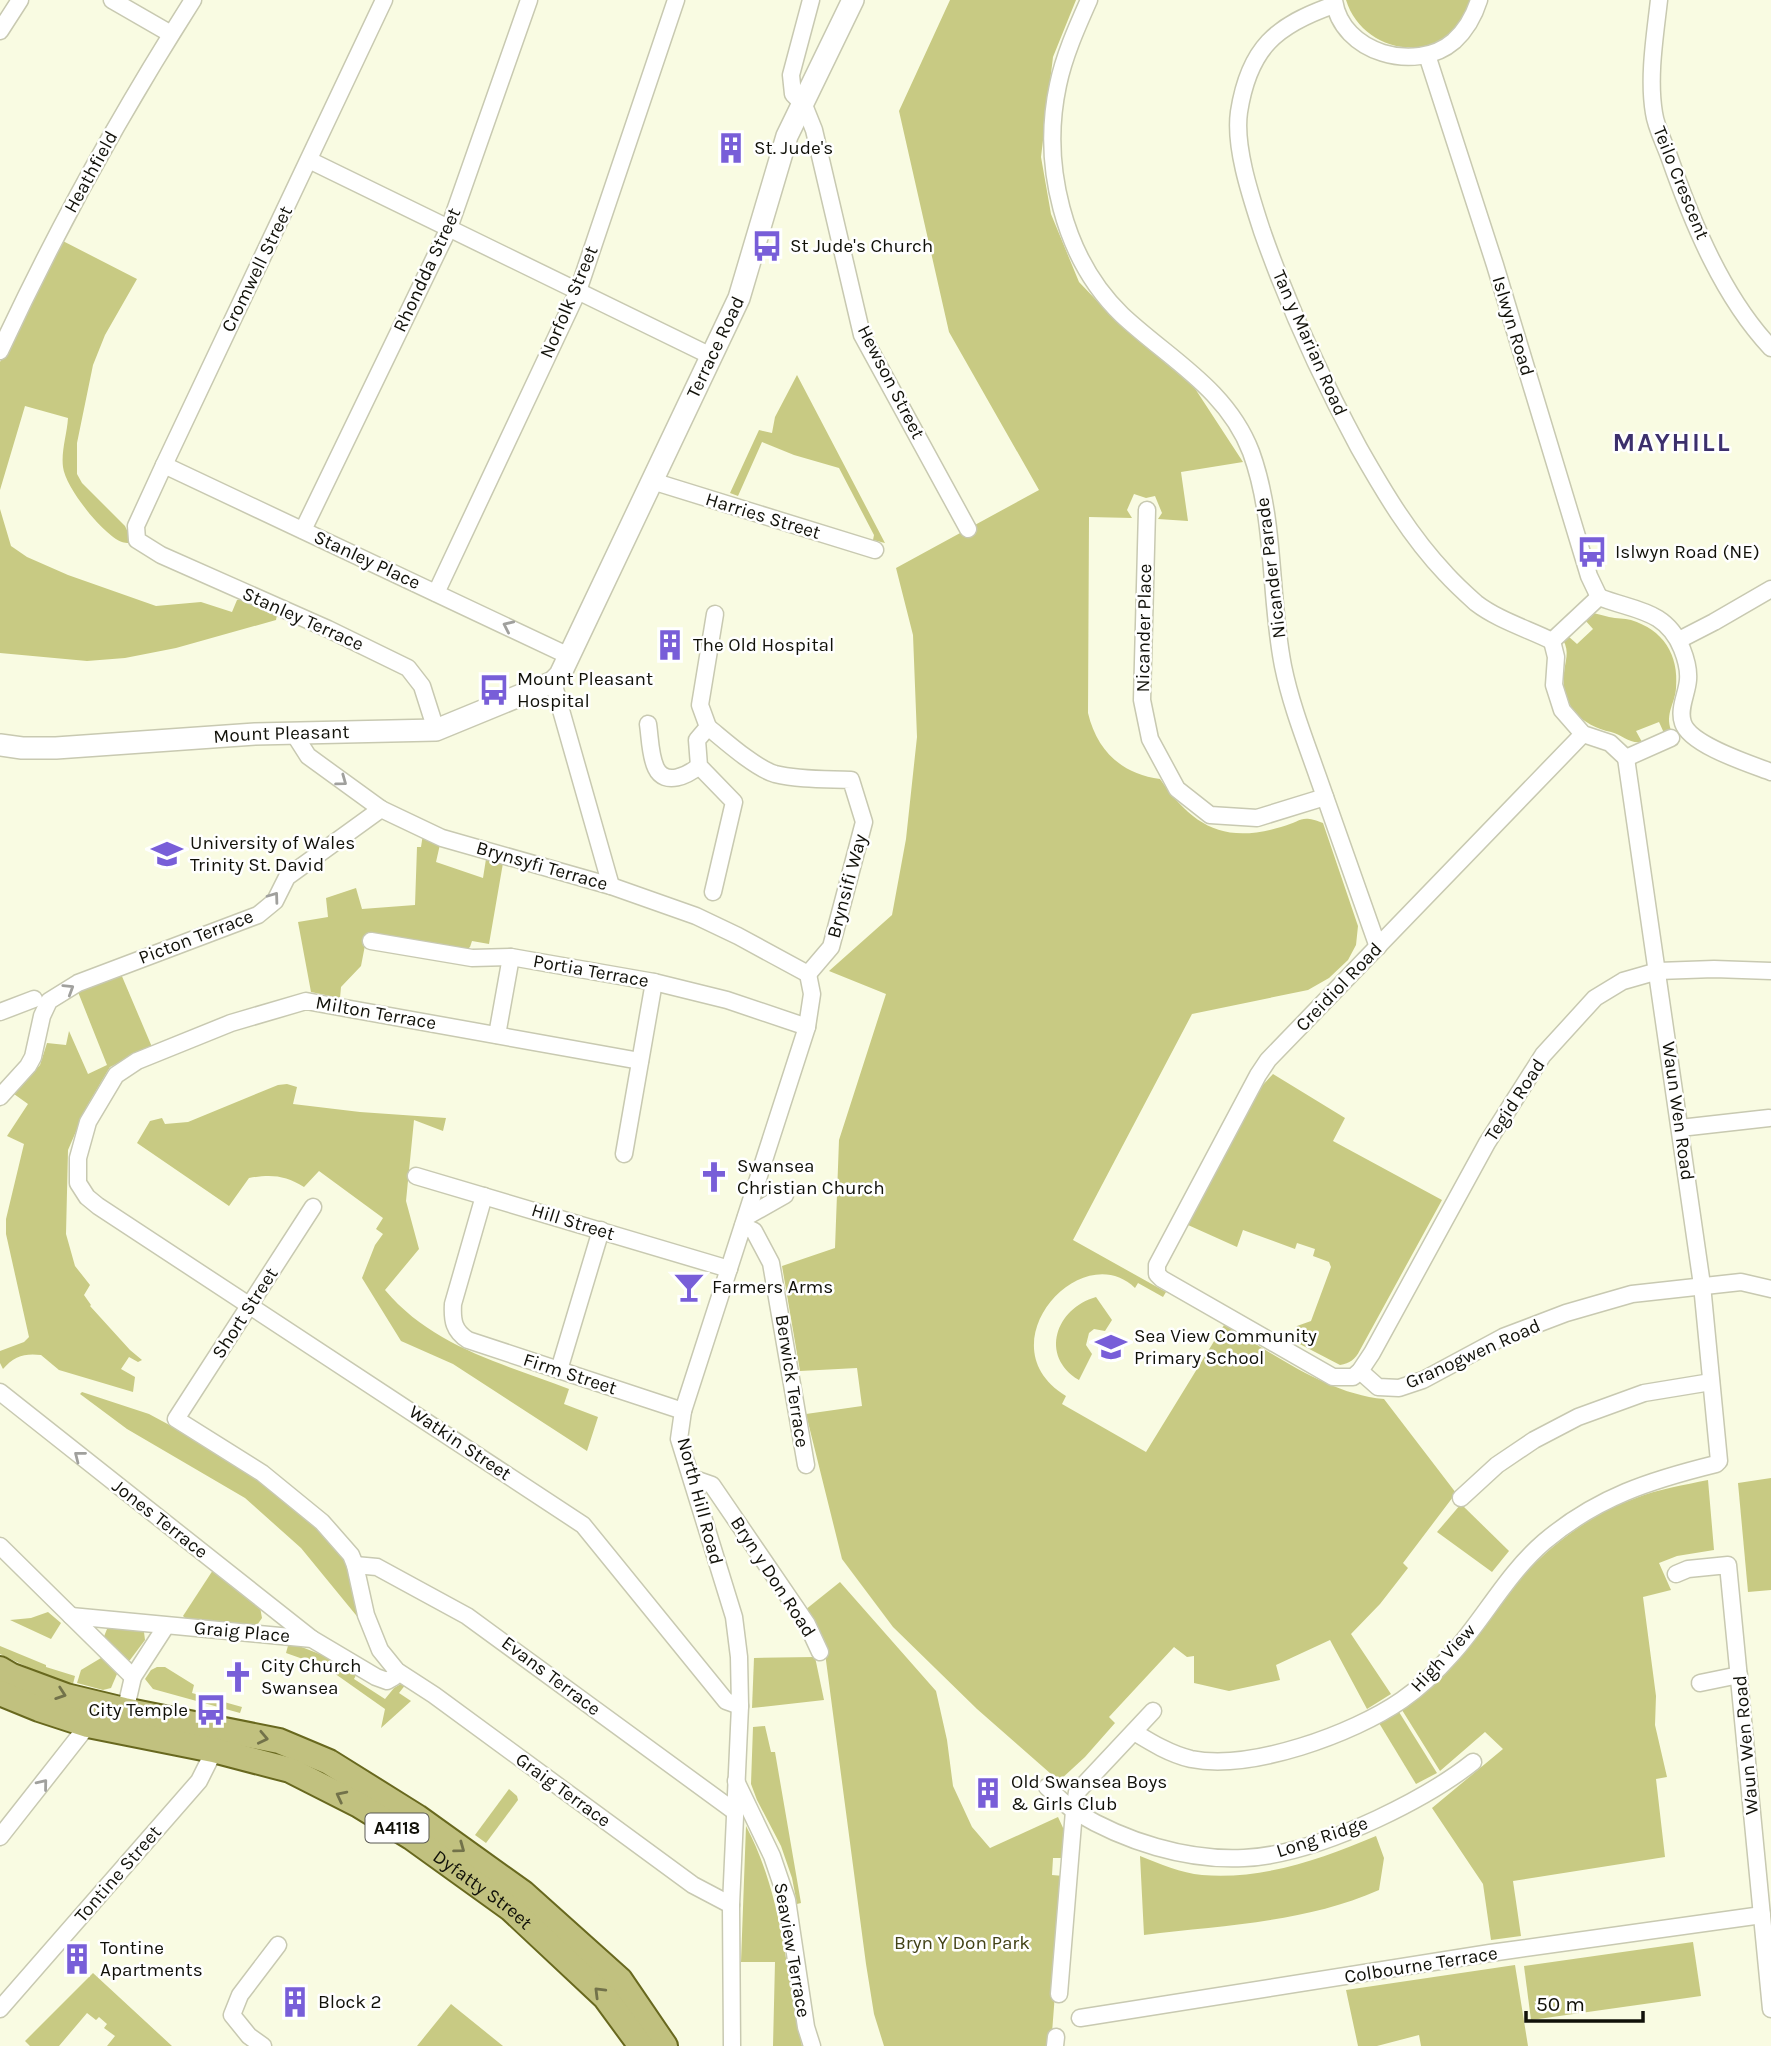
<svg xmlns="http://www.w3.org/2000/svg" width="1771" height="2046" font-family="Karla,sans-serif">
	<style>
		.green { fill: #c8ca83 }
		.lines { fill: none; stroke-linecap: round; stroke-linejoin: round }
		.street-casing { stroke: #c8c9b1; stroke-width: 19 }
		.secondary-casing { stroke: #c8c9b1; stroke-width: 24 }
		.primary-casing { stroke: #68681e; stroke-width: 28 }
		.street { stroke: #fff; stroke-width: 16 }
		.secondary { stroke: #fff; stroke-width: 21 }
		.primary { stroke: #c1c17f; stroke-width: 24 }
		.oneway { stroke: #a0a09d }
		.oneway2 { stroke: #72724a }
		.labels { text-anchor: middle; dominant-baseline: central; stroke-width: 5; stroke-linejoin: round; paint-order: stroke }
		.shield { fill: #fff; stroke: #585853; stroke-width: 2 }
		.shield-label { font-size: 18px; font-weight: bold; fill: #111109 }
		.poi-label { font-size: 19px; fill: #111109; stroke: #fff; text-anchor: start }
		.street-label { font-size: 19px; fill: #111109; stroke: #fff }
		.park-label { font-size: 19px; fill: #424216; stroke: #fff }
		.district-label { font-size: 26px; font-weight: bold; letter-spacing: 2px; fill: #3c306c; stroke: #fff }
	</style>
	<rect width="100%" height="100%" fill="#f9fbe2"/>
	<!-- green -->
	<g class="green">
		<path d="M950,0H1076L1053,57L1041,157L1051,214L1079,282L1121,326L1194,387L1243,462L1181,472L1188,521L1158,519L1162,513L1155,496L1146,498L1134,494L1127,510L1132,518L1089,517L1088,713C1097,751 1122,774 1160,779C1193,826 1223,844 1281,827C1303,821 1300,814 1323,823L1358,926L1356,945L1348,960L1329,978L1308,990L1192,1014L1073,1240L1166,1292L1163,1297L1138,1283L1135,1288C1081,1236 983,1346 1066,1396L1062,1404L1146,1452L1224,1325C1273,1353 1327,1394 1384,1399L1456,1493L1403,1563L1408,1568L1380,1604L1351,1634L1391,1694L1367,1709L1330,1640L1276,1665L1280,1680L1229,1691L1194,1683V1656L1187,1657L1174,1647L1109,1717L1115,1723L1085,1757L1059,1781L977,1709L893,1627L842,1559L806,1414L862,1406L857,1368L800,1371L782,1266L835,1248L839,1140L886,994L829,971L892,915L906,839L917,737L913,635L896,568L1039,490L949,332L899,111Z"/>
		<path d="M1346,0H1473C1468,9 1463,21 1456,28C1421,65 1360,46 1346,0Z"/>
		<path d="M59,239L137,279L105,335L93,365L77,443V474L82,483L125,526L133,543C131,543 123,543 122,542C103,535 65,487 63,467C61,451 67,434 68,418L25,406L0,490V362Z"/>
		<path d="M797,375L885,543L873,540L874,535L839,468L794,455L762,442L738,496L730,493L759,430L772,433L775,417Z"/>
		<path d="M0,509L11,546L27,557L68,575L156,606L201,602L232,612L237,600L245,598L277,615L276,620L176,648L125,658L87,661L0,653Z"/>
		<path d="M1593,613C1599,614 1604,616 1609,617C1617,619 1624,618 1631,620C1663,630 1679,654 1676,688C1675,704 1665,713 1671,730L1664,733L1659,722L1636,731L1642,742C1629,744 1623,735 1611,732C1582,726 1560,705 1564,673C1565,661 1570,652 1563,640L1568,636L1577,644L1593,629L1585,620Z"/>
		<path d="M423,834L441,840L436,862L483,878L486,859L503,863L489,944L472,941L470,947L464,952L367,935L361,966L341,987L340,998L311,992L298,922L328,917L326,898L356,888L362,909L415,905L417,847H421Z"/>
		<path d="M121,974L152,1047L110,1067L87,1106L68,1150L66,1234L75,1266L90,1285L84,1295L91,1305L90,1306L130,1350L142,1360L138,1362L129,1357L121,1369L135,1377L133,1392L59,1370L41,1355C25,1353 14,1356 3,1369L0,1363V1351L24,1342L29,1337L6,1234V1219L24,1144L7,1136L28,1104L14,1094L40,1065L47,1043L66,1045L69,1031L88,1074L107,1065L78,992Z"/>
		<path d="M1273,1074L1345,1118L1333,1141L1442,1200L1360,1350C1355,1360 1350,1363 1340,1365L1292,1340L1297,1326L1311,1321L1331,1267L1329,1262L1313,1256L1315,1249L1297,1243L1295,1249L1243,1230L1237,1247L1188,1225L1261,1087Z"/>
		<path d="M287,1084L297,1087L293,1104L360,1112L446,1118L443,1131L414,1120L406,1201L419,1249L385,1290C433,1347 502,1363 569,1389L564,1404L598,1417L587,1451L453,1364L401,1341L362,1278L375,1245L383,1234L376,1229L383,1218L319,1171L304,1187C285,1175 271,1174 249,1178L229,1206L137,1143L150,1121L162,1118L165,1124L188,1122L278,1085Z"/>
		<path d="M1096,1297L1112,1320L1105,1331L1094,1329L1089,1333L1086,1345L1092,1354L1079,1380C1039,1356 1056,1308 1096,1297Z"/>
		<path d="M82,1392L149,1414L188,1435L257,1478L317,1525L344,1558L352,1577L360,1620L301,1548L245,1498L127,1429L80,1394Z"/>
		<path d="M1771,1478V1590L1748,1592L1738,1483Z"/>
		<path d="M1708,1480L1714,1550L1677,1556L1659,1563L1671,1590L1643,1597L1656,1696L1655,1725L1667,1777L1656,1779L1665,1857L1513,1881L1521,1936L1491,1940L1483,1884L1432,1808L1503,1749L1485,1732L1440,1771L1402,1710C1429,1687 1455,1664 1477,1635C1490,1618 1501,1599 1515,1584C1547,1548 1590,1514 1636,1498C1659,1489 1684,1485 1708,1480Z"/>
		<path d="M1461,1504L1509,1551L1492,1572L1437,1532Z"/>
		<path d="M213,1570L260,1607L262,1618L255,1628L187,1620L183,1616Z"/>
		<path d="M840,1582L936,1691L947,1740L953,1786L972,1827L990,1848L1058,1817L1064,1830L1062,1858H1053L1052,1875L1064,1876L1051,2046H884L874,2014L866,1964L825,1653L805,1610Z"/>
		<path d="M48,1612L61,1623L51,1639L10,1620L31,1618Z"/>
		<path d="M111,1625L144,1632L145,1640L130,1660L126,1661L103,1639L107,1629Z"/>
		<path d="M289,1642L327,1657L357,1673L354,1679L385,1699L394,1688L404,1682L406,1684L399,1693L411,1701L381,1728L385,1709L334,1673L317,1664L286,1653Z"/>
		<path d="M0,1646L46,1665V1667L75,1676L73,1684L46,1676L0,1654Z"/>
		<path d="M815,1657L824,1700L752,1708L754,1658Z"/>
		<path d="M101,1658L117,1674L111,1688L103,1690L77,1683L81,1670Z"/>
		<path d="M157,1667H165L194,1685L192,1693L242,1707L240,1713L153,1689L145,1679L151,1670Z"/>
		<path d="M1399,1712L1437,1773L1416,1784L1379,1723Z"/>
		<path d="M765,1726L771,1752H775L801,1903L797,1904L792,1878L781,1846L757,1800L751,1784L753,1727Z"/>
		<path d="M509,1789L517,1796L518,1800L486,1843L475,1835Z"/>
		<path d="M746,1826C782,1894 786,1972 802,2046H773L775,1962H741Z"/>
		<path d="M1376,1836L1384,1858L1379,1890C1304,1923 1224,1925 1144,1935L1140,1856C1160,1864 1181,1873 1202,1875C1263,1880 1321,1859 1376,1836Z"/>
		<path d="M1693,1942L1701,1996L1531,2020L1524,1966Z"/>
		<path d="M1515,1965L1528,2046H1421L1419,2035L1377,2046H1358L1346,1990Z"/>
		<path d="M93,1973L172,2046H107L115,2036L104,2028L107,2024L99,2017L96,2020L87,2013L59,2046H30L25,2041Z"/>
		<path d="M451,2004L503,2046H417Z"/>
	</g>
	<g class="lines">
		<defs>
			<g id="street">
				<path d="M112,0L171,34"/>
				<path d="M384,0L164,465L136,526L137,540L161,555L328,629L408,668L422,686L436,730"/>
				<path d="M811,0L791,75L793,94L804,105L814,130L862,335L968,529"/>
				<path d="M1089,0C1077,27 1064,56 1058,85C1041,164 1063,258 1122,315C1169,359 1227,389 1251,452C1276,521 1269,595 1283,666C1291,705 1305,740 1318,777C1338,834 1358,890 1378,947"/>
				<path d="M1334,0C1341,53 1416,74 1454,41C1467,29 1474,16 1479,0"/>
				<path d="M1659,0C1655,36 1648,77 1654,113C1656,128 1665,144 1670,159C1693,224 1723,297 1771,348"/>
				<path d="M1334,5C1276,25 1249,48 1239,112C1234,147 1251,197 1262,231C1288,305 1321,378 1359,448C1384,492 1410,536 1446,574C1455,584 1466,594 1476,603C1498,620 1528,629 1552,641"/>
				<path d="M0,31L20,0"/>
				<path d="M1427,55L1495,265L1589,576L1599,597"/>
				<path d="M309,160L711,356"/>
				<path d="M0,351C56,230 121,113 193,0"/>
				<path d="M164,465L569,656"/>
				<path d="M652,481L875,550"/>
				<path d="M1147,510L1142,700L1150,739L1177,789L1210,815L1257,818L1325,797"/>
				<path d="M303,530L449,228L529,0"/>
				<path d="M436,593L578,291L676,0"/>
				<path d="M1599,597C1634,611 1666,609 1682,649C1686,659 1689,669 1688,680C1687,694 1678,709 1683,723C1690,745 1750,764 1771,772"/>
				<path d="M1679,640L1714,622L1771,589"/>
				<path d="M1552,641L1556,657L1554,685L1562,710L1583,734L1610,743L1626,758L1671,738"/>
				<path d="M1552,641L1599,597"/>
				<path d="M553,682L611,886"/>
				<path d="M648,724C650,737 650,756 656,768C665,787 688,775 699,766"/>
				<path d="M708,727C724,740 755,768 775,774C799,780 826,779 851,780L864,822L831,947L808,974"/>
				<path d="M708,727L697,740L699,766L734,802L713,892"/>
				<path d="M708,727L700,705L715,614"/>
				<path d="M294,734L308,756L381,809L442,838L611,886L696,916L738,936L808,974"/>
				<path d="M1583,734L1268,1060L1258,1075L1157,1265V1274L1162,1279L1333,1377H1353L1360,1371L1372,1353L1487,1143L1543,1055L1595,998L1623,981L1658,971L1714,969L1771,971"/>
				<path d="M371,941L472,958L511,957L654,982L727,1000L807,1027"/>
				<path d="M0,1012L34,999"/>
				<path d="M497,1035L511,957"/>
				<path d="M640,1061L306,1001L231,1023L137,1061L116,1075L88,1122L78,1158V1183L87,1197L98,1206L583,1525L726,1701L740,1706"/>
				<path d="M0,1097L28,1066L33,1057L42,1016L49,1001L78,983L258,915L275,901L287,877L381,809"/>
				<path d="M1680,1128L1769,1118"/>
				<path d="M624,1154L654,982"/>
				<path d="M416,1176L729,1269"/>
				<path d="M484,1196L453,1304C452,1321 454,1331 468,1340L683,1411"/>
				<path d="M313,1207L176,1419L262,1473L322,1522L351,1555L355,1565L366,1615L380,1650L397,1671L434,1695L693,1885L731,1905"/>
				<path d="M746,1217L785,1195"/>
				<path d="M743,1226L754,1231L771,1263L806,1465"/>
				<path d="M559,1370L601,1230"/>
				<path d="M1360,1371L1378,1387L1399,1388L1423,1380L1503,1337L1566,1313L1632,1294L1741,1282L1771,1289"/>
				<path d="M0,1392L312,1639"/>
				<path d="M692,1478L712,1485L807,1624L820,1652"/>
				<path d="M1461,1498L1497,1465L1534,1440L1578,1417L1644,1393L1711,1382"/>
				<path d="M0,1546L133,1677"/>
				<path d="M355,1565L377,1567L467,1616L734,1811"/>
				<path d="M1676,1574L1688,1569L1728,1565L1771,2009"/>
				<path d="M71,1616L312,1639L376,1677L387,1681L394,1677L397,1671"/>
				<path d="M1700,1683L1739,1675"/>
				<path d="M124,1716L133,1677L166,1626"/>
				<path d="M1134,1732C1152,1743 1170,1754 1191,1759C1251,1771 1353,1734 1402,1700C1421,1687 1438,1670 1453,1653C1485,1617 1507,1574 1544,1542C1597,1497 1651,1480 1716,1464L1719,1461L1702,1285L1626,758"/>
				<path d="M736,1781L772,1856L787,1900L806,2027L812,2046"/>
				<path d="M1047,1787C1056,1795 1065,1805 1076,1812C1124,1841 1186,1861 1244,1858C1289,1856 1336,1838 1377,1819C1411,1803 1443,1786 1473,1762"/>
				<path d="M0,1837L88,1725"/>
				<path d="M1059,1994L1074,1811L1077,1792L1153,1711"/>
				<path d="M0,2009L199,1781L210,1759L214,1743"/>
				<path d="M1080,2018L1490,1953L1762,1915"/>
				<path d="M263,2046L249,2036L232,2015L240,1995L278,1945"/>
				<path d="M732,2046L731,1905L740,1706L739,1657L734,1617L679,1439L683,1411L807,1027L812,994L808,974"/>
				<path d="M1055,2046L1056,2037"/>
			</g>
			<g id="secondary">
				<path id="s1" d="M0,745L22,748H56L255,734L436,730L553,682L560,675L739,298L787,136L853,0"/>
			</g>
			<g id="primary">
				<path d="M0,1669L12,1676L66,1696L124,1710L279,1741L329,1762L417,1817L523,1893L620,1980L665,2046"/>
				<path id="s2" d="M0,1693L39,1709L88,1725L213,1750L290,1770L359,1805L411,1837L511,1909L605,1997L641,2046"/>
			</g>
		</defs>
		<!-- street casing -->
		<use href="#street" class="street-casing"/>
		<!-- secondary casing -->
		<use href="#secondary" class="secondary-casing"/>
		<!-- primary casing -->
		<use href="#primary" class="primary-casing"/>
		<!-- street -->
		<use href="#street" class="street"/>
		<!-- secondary -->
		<use href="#secondary" class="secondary"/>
		<!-- primary -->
		<use href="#primary" class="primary"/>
	</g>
	<!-- one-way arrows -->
	<defs><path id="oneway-chevron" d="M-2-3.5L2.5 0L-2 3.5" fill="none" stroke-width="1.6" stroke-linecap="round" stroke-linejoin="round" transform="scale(1.75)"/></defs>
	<g class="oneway">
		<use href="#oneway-chevron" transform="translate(508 626) rotate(-155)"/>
		<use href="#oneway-chevron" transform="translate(342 781) rotate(36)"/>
		<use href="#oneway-chevron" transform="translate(274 897) rotate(-54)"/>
		<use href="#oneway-chevron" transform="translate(69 989) rotate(-32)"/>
		<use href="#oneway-chevron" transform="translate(79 1456) rotate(-142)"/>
		<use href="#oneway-chevron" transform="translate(43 1784) rotate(-51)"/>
	</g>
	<g class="oneway2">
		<use href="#oneway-chevron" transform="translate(61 1694) rotate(19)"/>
		<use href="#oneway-chevron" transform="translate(263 1738) rotate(12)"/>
		<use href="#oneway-chevron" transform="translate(341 1796) rotate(-153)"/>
		<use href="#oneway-chevron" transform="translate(460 1848) rotate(36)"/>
		<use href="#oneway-chevron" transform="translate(599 1992) rotate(-135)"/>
	</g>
	<!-- icons -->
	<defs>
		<symbol id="building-bare" viewBox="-9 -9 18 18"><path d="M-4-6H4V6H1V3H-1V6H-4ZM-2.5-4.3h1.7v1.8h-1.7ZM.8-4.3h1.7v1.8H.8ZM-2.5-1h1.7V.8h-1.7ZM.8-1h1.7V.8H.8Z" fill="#785ed8" stroke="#fff" stroke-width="2.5" paint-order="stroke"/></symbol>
		<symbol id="bus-bare" viewBox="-9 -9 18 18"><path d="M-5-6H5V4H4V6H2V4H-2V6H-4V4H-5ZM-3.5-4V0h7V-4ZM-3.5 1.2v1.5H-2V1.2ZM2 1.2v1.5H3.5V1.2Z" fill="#785ed8" stroke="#fff" stroke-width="2.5" paint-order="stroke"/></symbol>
		<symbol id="university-bare" viewBox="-9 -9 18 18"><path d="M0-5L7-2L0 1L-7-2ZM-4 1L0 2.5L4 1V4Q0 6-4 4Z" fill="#785ed8" stroke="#fff" stroke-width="2.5" paint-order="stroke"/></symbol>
		<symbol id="church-bare" viewBox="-9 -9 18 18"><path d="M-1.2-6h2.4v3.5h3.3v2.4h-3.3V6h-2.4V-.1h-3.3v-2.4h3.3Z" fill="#785ed8" stroke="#fff" stroke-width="2.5" paint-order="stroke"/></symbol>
		<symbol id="bar-bare" viewBox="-9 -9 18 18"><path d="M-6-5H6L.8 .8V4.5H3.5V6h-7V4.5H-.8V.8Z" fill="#785ed8" stroke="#fff" stroke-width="2.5" paint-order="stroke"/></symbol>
		<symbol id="school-bare" viewBox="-9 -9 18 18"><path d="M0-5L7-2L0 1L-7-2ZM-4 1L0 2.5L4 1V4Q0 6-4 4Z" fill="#785ed8" stroke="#fff" stroke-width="2.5" paint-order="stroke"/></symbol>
	</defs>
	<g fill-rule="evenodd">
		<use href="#building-bare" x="709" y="126" width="44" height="44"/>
		<use href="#bus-bare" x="745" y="224" width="44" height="44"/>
		<use href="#bus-bare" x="1570" y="530" width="44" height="44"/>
		<use href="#building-bare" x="648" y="623" width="44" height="44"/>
		<use href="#bus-bare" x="472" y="668" width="44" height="44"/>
		<use href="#university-bare" x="145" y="832" width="44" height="44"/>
		<use href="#church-bare" x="692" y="1155" width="44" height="44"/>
		<use href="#bar-bare" x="667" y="1265" width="44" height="44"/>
		<use href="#school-bare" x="1089" y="1325" width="44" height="44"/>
		<use href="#church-bare" x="216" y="1655" width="44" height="44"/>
		<use href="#bus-bare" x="189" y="1688" width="44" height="44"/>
		<use href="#building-bare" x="966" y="1771" width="44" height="44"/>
		<use href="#building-bare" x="55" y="1937" width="44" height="44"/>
		<use href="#building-bare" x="273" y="1980" width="44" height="44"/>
	</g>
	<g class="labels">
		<!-- shield labels -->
		<rect class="shield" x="365.5" y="1813.5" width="63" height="29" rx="5"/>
		<g class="shield-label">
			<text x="397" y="1828">A4118</text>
		</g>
		<!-- poi labels -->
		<g class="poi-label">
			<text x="754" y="148">St. Jude's</text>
			<text x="790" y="246">St Jude's Church</text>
			<text x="1615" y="552">Islwyn Road (NE)</text>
			<text x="693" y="645">The Old Hospital</text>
			<text x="517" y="679">Mount Pleasant<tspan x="517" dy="22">Hospital</tspan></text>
			<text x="190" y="843">University of Wales<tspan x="190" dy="22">Trinity St. David</tspan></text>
			<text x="737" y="1166">Swansea<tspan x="737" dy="22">Christian Church</tspan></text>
			<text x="712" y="1287">Farmers Arms</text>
			<text x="1134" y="1336">Sea View Community<tspan x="1134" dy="22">Primary School</tspan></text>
			<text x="261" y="1666">City Church<tspan x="261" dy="22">Swansea</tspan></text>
			<text x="188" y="1710" text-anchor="end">City Temple</text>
			<text x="1011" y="1782">Old Swansea Boys<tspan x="1011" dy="22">&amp; Girls Club</tspan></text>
			<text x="100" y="1948">Tontine<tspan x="100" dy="22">Apartments</tspan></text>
			<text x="318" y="2002">Block 2</text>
		</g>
		<!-- street labels -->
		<g class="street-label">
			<text transform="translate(91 172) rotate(-61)">Heathfield</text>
			<text transform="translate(1681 183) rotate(68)">Teilo Crescent</text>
			<text transform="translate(257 269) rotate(-64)">Cromwell Street</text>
			<text transform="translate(427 270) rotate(-65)">Rhondda Street</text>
			<text transform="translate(569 302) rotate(-67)">Norfolk Street</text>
			<text transform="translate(1513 326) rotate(73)">Islwyn Road</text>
			<text transform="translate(1310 343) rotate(66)">Tan y Marian Road</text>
			<text stroke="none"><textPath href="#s1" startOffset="936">Terrace Road</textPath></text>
			<text transform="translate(891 382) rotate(63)">Hewson Street</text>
			<text transform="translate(763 516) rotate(17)">Harries Street</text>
			<text transform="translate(367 560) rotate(25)">Stanley Place</text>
			<text transform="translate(1271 568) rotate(-97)">Nicander Parade</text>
			<text transform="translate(303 619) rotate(24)">Stanley Terrace</text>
			<text transform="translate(1144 628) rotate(-89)">Nicander Place</text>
			<text stroke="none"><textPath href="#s1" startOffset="282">Mount Pleasant</textPath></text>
			<text transform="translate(542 866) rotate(16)">Brynsyfi Terrace</text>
			<text transform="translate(847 886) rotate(-75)">Brynsifi Way</text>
			<text transform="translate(196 937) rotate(-21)">Picton Terrace</text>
			<text transform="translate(591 971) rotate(10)">Portia Terrace</text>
			<text transform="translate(1339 987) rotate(-46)">Creidiol Road</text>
			<text transform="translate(376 1013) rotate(10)">Milton Terrace</text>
			<text transform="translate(1515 1100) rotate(-57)">Tegid Road</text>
			<text transform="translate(1678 1111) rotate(82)">Waun Wen Road</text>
			<text transform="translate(573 1222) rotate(17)">Hill Street</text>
			<text transform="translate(245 1313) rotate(-57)">Short Street</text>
			<text transform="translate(1473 1354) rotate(-24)">Granogwen Road</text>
			<text transform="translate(570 1374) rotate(18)">Firm Street</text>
			<text transform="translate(792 1381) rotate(81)">Berwick Terrace</text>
			<text transform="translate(460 1443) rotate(34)">Watkin Street</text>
			<text transform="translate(700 1501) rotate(75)">North Hill Road</text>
			<text transform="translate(160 1519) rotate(38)">Jones Terrace</text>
			<text transform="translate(773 1577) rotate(57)">Bryn y Don Road</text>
			<text transform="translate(242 1632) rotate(5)">Graig Place</text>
			<text transform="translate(1443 1658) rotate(-47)">High View</text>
			<text transform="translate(551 1676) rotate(37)">Evans Terrace</text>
			<text transform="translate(1746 1745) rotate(-95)">Waun Wen Road</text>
			<text transform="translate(563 1790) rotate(36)">Graig Terrace</text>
			<text transform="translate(1322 1837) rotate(-18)">Long Ridge</text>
			<text transform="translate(118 1874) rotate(-49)">Tontine Street</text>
			<text stroke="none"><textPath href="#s2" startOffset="528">Dyfatty Street</textPath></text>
			<text transform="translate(792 1950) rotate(80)">Seaview Terrace</text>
			<text transform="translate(1421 1965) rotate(-9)">Colbourne Terrace</text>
		</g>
		<!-- park labels -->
		<g class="park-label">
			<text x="962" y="1943">Bryn Y Don Park</text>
		</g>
		<!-- district labels -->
		<g class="district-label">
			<text x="1672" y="442">MAYHILL</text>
		</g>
	</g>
	<!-- scale -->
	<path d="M1526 2011v10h117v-10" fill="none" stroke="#111109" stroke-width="3.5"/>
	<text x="1536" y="2011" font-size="21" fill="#111109" stroke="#ffffff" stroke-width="5" paint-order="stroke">50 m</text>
</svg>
